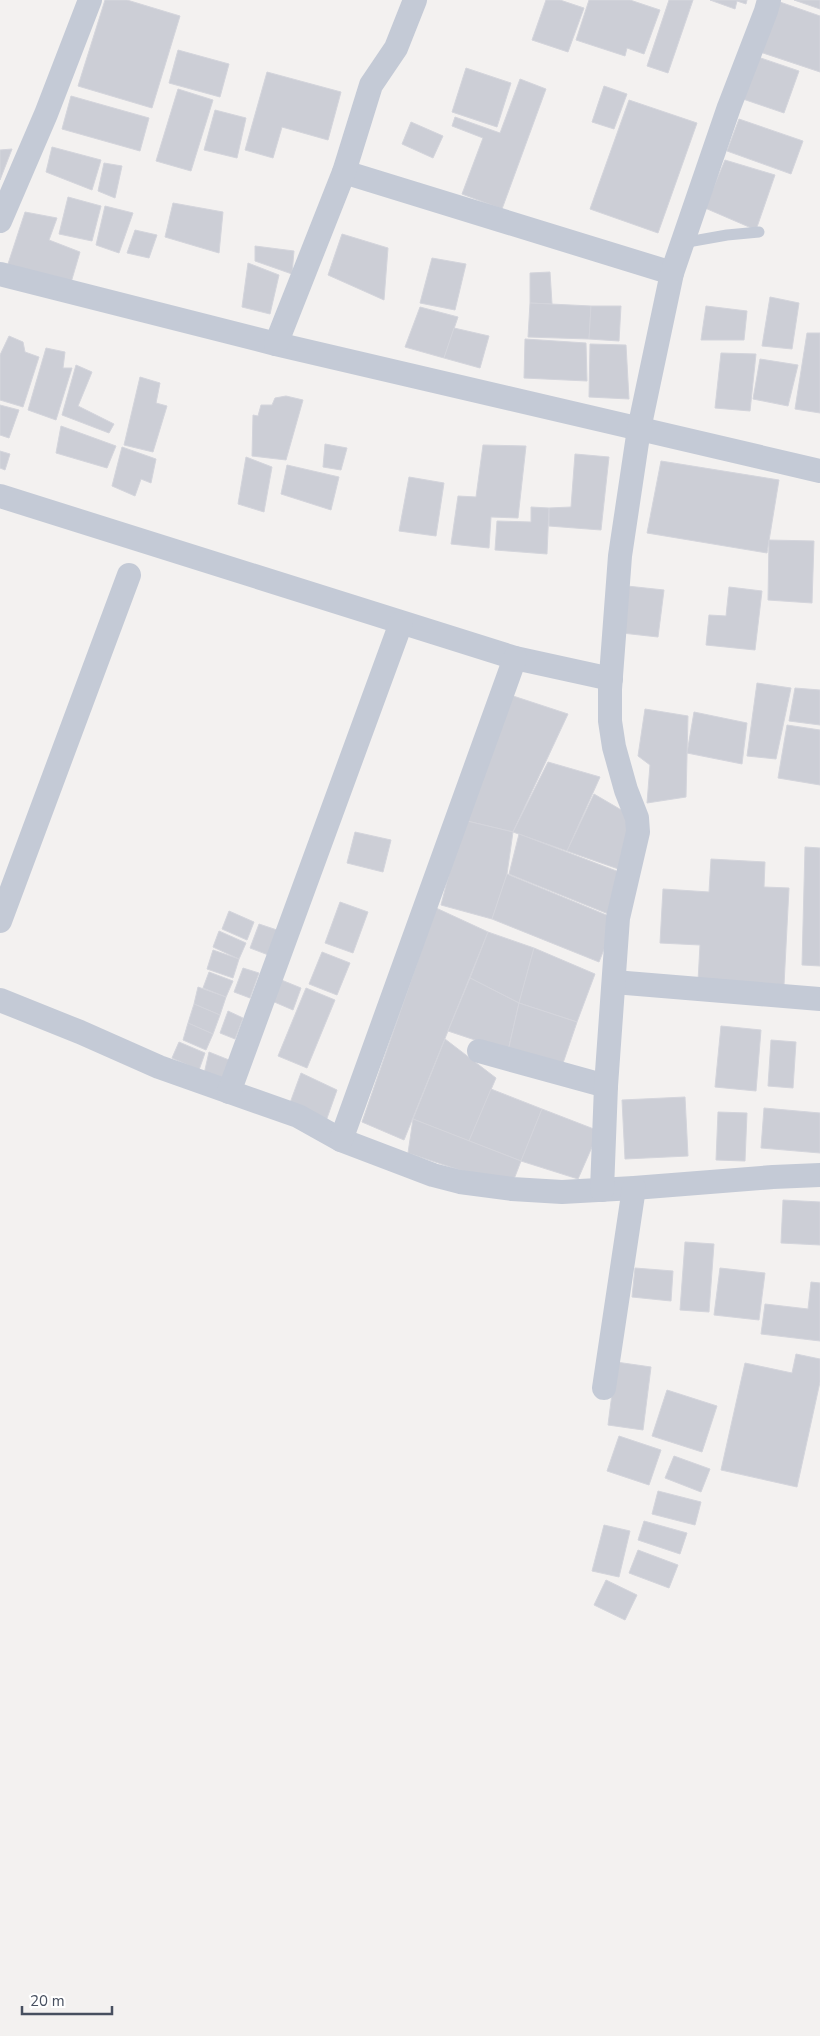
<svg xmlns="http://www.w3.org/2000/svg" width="820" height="2036" font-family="'Nunito Sans',sans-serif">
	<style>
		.building { fill: #ccced6; stroke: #d4d5dc }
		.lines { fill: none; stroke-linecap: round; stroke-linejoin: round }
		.lane { stroke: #c4cad6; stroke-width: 11 }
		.street { stroke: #c4cad6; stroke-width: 24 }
	</style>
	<rect width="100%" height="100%" fill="#f3f1f0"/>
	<!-- building -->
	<g class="building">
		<path d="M105,0H127L180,16L152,108L78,86Z"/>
		<path d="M546,0H560L584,8L568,52L532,40Z"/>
		<path d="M589,0H630L660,10L644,54L627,48L625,56L576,40Z"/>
		<path d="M669,0H693L668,73L647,66Z"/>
		<path d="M710,0H747L746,4L737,1L735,9Z"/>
		<path d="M794,0H820V9Z"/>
		<path d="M777,1L820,16V72L760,52Z"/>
		<path d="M178,50L229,64L220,97L169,83Z"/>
		<path d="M752,55L799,71L784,113L737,97Z"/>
		<path d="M466,68L511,83L497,127L452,112Z"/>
		<path d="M267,72L341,92L328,140L282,127L273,158L245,150Z"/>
		<path d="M520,79L546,89L502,209L462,194L483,138L452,126L455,117L500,133Z"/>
		<path d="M604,86L627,94L614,129L592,122Z"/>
		<path d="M178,89L213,100L191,171L156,161Z"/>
		<path d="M71,96L149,118L140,151L62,129Z"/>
		<path d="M629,100L697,123L658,233L590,209Z"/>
		<path d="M215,110L246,118L237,158L204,150Z"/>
		<path d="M739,119L803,141L791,174L727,151Z"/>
		<path d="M411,122L443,136L433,158L402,144Z"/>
		<path d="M52,147L101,160L92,190L46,172Z"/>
		<path d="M12,149L0,180V150Z"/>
		<path d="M725,160L775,175L756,230L705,208Z"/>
		<path d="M104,163L122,166L115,198L98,191Z"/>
		<path d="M68,197L101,206L92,241L59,234Z"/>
		<path d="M173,203L223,212L219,253L165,237Z"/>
		<path d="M105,206L133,213L119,253L96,245Z"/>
		<path d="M25,212L57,218L49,240L80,252L70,286L7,267Z"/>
		<path d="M135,230L157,235L149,258L127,253Z"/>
		<path d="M342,234L388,248L384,300L328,275Z"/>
		<path d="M255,246L294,251L292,274L255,261Z"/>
		<path d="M432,258L466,264L455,310L420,303Z"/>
		<path d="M248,263L279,275L270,314L242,307Z"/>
		<path d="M550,272L552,304L530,303V273Z"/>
		<path d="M770,297L799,303L792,349L762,346Z"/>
		<path d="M530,303L591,306L589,339L528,337Z"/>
		<path d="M591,306H621L619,341L589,339Z"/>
		<path d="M706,306L747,311L744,340H701Z"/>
		<path d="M420,307L458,317L444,358L405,347Z"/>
		<path d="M454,328L489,336L480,368L444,358Z"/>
		<path d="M807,333H820V413L795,409Z"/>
		<path d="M9,336L23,342L25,352L39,357L23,407L0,400V355Z"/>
		<path d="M525,339L586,343L587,381L524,378Z"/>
		<path d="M590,344L626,345L629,399L589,397Z"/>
		<path d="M46,348L65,352L63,368H72L56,420L28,410Z"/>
		<path d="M721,353L756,354L750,411L715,408Z"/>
		<path d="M760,359L798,365L788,406L753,399Z"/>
		<path d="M76,365L92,372L78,406L114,424L109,433L62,415Z"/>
		<path d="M140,377L160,383L156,403L167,406L153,452L124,445Z"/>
		<path d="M286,396L303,400L286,460L252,456L253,415L258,416L261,405H272L275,398Z"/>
		<path d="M0,405L19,410L9,438L0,435Z"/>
		<path d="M61,426L116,446L107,468L56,453Z"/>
		<path d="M325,444L347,448L341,470L323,467Z"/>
		<path d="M483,445L526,446L518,518L491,517L489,548L451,544L458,496L476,497Z"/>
		<path d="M122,447L156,459L151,483L141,479L135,496L112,486Z"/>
		<path d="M0,451L10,454L5,470L0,468Z"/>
		<path d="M575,454L609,457L601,530L549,526V508L571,507Z"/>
		<path d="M246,457L272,467L264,512L238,504Z"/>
		<path d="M661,461L779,480L767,553L647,533Z"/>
		<path d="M287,465L339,477L331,510L281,494Z"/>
		<path d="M409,477L444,483L436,536L399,531Z"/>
		<path d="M531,507L549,508L547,554L495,550L497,521L531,522Z"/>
		<path d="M769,540L814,541L812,603L768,600Z"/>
		<path d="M627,586L664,590L658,637L622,633Z"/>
		<path d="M729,587L762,591L755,650L706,645L709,615L726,616Z"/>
		<path d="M757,683L791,688L776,759L747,756Z"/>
		<path d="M795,688L820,690V725L789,721Z"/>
		<path d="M504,693L568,714L513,832L463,820Z"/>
		<path d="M645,709L688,716L686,797L647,803L650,765L638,756Z"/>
		<path d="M694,712L747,723L742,764L687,753Z"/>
		<path d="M787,725L820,730V785L778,778Z"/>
		<path d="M548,762L600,777L567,851L513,832Z"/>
		<path d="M594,794L635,818L627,872L567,851Z"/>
		<path d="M463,820L513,832L507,874L492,919L441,905Z"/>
		<path d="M355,832L391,840L383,872L347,863Z"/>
		<path d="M519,834L627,875L616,917L509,874Z"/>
		<path d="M805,847L820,848V966L802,965Z"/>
		<path d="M711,859L765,862L764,887L789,888L784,985L698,981L700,945L660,943L663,889L709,892Z"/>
		<path d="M507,874L616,919L599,962L492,919Z"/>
		<path d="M340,902L368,912L353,953L325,943Z"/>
		<path d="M436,908L488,932L404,1140L362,1122Z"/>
		<path d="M229,911L254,922L247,940L222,929Z"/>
		<path d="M259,924L280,931L271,956L250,948Z"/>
		<path d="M219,931L246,943L239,959L213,947Z"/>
		<path d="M488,932L534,948L519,1003L470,978Z"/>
		<path d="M534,948L595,974L577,1022L519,1003Z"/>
		<path d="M213,950L239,959L233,978L207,969Z"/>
		<path d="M322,952L350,963L337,995L309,984Z"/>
		<path d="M243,968L259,973L250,998L234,992Z"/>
		<path d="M209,972L233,981L226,997L203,988Z"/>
		<path d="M274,977L301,988L293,1010L265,998Z"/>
		<path d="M470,978L519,1003L508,1051L448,1031Z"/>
		<path d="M198,987L226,997L220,1015L194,1004Z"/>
		<path d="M306,988L335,1000L307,1068L278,1056Z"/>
		<path d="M519,1003L577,1022L561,1069L508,1051Z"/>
		<path d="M194,1004L220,1015L213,1034L188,1023Z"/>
		<path d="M228,1011L243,1018L235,1039L220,1033Z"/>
		<path d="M188,1023L213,1034L206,1050L183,1040Z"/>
		<path d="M721,1026L761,1030L756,1091L715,1087Z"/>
		<path d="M445,1039L496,1078L469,1141L413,1119Z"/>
		<path d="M771,1040L796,1042L793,1088L768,1086Z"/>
		<path d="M179,1042L205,1053L199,1070L172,1058Z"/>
		<path d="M209,1052L229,1060L222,1082L204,1074Z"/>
		<path d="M301,1073L337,1090L326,1121L290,1103Z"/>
		<path d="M491,1089L542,1109L521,1161L469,1141Z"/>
		<path d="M685,1097L688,1156L625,1159L622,1100Z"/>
		<path d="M764,1108L820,1113V1153L761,1148Z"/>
		<path d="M542,1109L599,1131L578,1179L521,1161Z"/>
		<path d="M718,1112L747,1113L745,1161L716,1160Z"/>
		<path d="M413,1119L521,1161L511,1187L408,1153Z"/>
		<path d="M783,1200L820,1202V1245L781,1243Z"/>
		<path d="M685,1242L714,1244L709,1312L680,1310Z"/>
		<path d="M635,1268L673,1271L671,1301L632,1297Z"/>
		<path d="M720,1268L765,1273L759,1320L714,1315Z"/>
		<path d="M811,1282L820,1283V1341L761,1334L765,1304L808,1309Z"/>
		<path d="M796,1354L820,1359V1382L797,1487L721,1470L745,1363L792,1373Z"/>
		<path d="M616,1362L651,1367L643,1430L608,1425Z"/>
		<path d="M667,1390L717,1406L702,1452L652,1436Z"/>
		<path d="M619,1436L661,1450L649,1485L607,1471Z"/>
		<path d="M674,1456L710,1469L701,1492L665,1478Z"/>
		<path d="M658,1491L701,1502L695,1525L652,1514Z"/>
		<path d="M644,1521L687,1533L680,1554L638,1540Z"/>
		<path d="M604,1525L630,1531L619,1577L592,1571Z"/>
		<path d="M638,1550L678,1565L669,1588L629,1573Z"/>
		<path d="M606,1580L637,1595L625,1620L594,1605Z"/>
	</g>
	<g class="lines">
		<!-- lane -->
		<path class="lane" d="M682,243L727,235L759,232"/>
		<!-- street -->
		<g class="street">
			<path d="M344,172L672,273"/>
			<path d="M0,221L46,114L90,0"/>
			<path d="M0,274L276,344L820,471"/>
			<path d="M276,344L344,172L371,85L396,48L415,0"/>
			<path d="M0,496L515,658L611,679"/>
			<path d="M0,921L129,575"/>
			<path d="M614,982L820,999"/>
			<path d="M0,1000L80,1032L159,1067L298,1116L341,1140L433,1175L460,1182L512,1189L562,1192L634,1188L773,1177L820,1175"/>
			<path d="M479,1051L606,1086"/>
			<path d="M229,1092L401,623"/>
			<path d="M341,1140L515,658"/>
			<path d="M602,1190L606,1086L618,918L638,832L637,818L626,790L614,747L610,721V689L620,556L639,429L672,273L729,107L766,11L769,0"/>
			<path d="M604,1388L634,1188"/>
		</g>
	</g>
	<!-- scale -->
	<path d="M22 2006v8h90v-8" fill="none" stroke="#474f5f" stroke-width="2.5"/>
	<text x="30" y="2006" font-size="15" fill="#474f5f" stroke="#ffffff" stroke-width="4" paint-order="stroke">20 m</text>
</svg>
